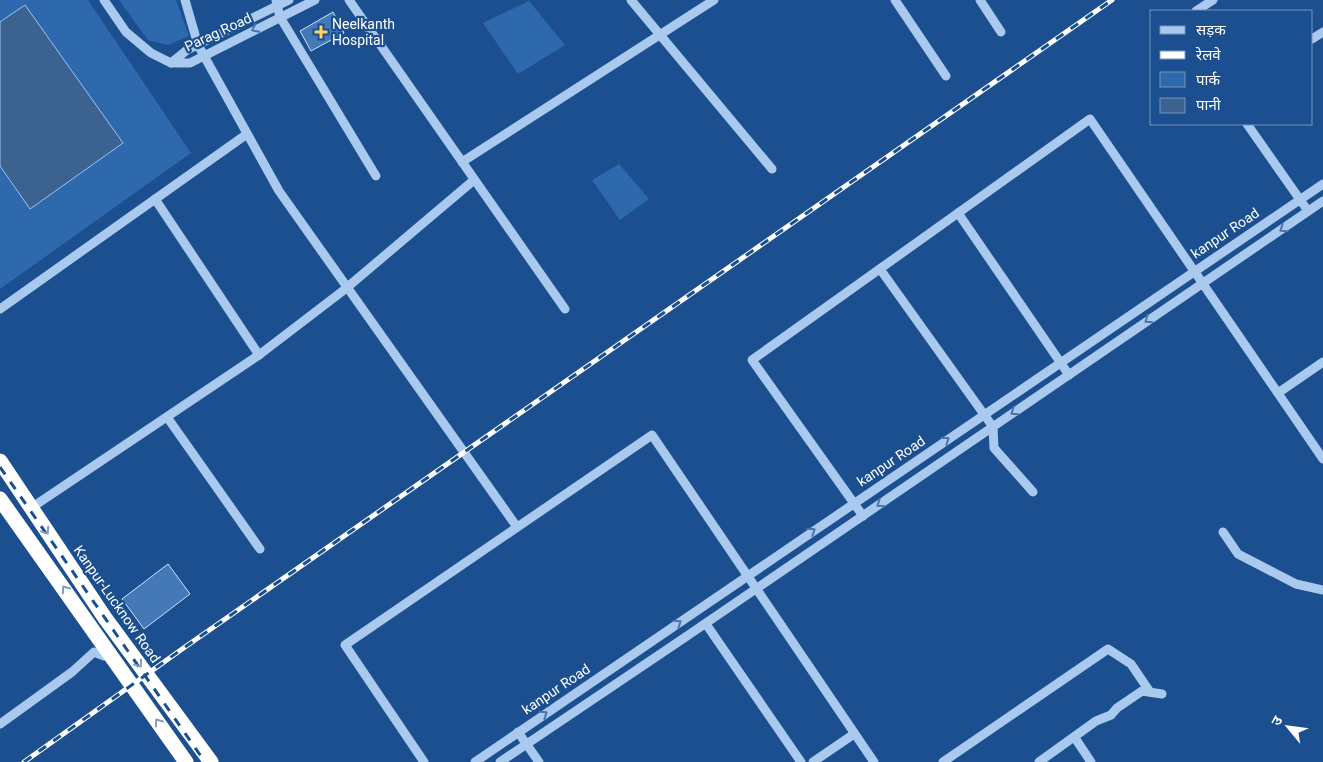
<svg xmlns="http://www.w3.org/2000/svg" width="1323" height="762" font-family="Roboto,'Noto Sans Devanagari',sans-serif">
	<style>
		.green { fill: #2e69ad }
		.water { fill: #3c6290; stroke: #9cc4f0 }
		.building { fill: #4478b7; stroke: #cfe3fa }
		.lines { fill: none; stroke-linecap: round; stroke-linejoin: round }
		.minor { stroke: #a9c9ee; stroke-width: 9 }
		.highway { stroke: #fff; stroke-width: 15 }
		.rail-casing { stroke: #fff; stroke-width: 5 }
		.rail { stroke: #1b4f8f; stroke-width: 3; stroke-dasharray: 9; stroke-linecap: butt }
		.oneway { stroke: #4674ac }
		.oneway2 { stroke: #829ec1 }
		.poi-dot { fill: #ffd166; stroke: #1b4f8f; stroke-width: 2 }
		.labels { text-anchor: middle; dominant-baseline: central; stroke-width: 4.5; stroke-linejoin: round; paint-order: stroke }
		.poi-label { font-size: 14px; fill: #fff; stroke: #1b4f8f; text-anchor: start }
		.street-label { font-size: 14px; fill: #fff; stroke: #1b4f8f }
	</style>
	<rect width="100%" height="100%" fill="#1b4f8f"/>
	<!-- green -->
	<g class="green">
		<path d="M0,0H88L191,153L0,289Z"/>
		<path d="M119,0H176L189,36L168,45L148,40Z"/>
		<path d="M529,1L565,45L518,74L483,23Z"/>
		<path d="M619,164L649,199L620,220L592,180Z"/>
	</g>
	<!-- water -->
	<path class="water" d="M25,5L123,143L30,209L0,166V22Z"/>
	<!-- building -->
	<g class="building">
		<path d="M333,12L344,33L311,51L300,31Z"/>
		<path d="M168,564L190,594L144,629L122,599Z"/>
	</g>
	<g class="lines">
		<!-- minor -->
		<g class="minor">
			<path d="M104,0L126,32L151,53L171,63H190L315,0"/>
			<path d="M185,0L198,45L279,191L517,527"/>
			<path d="M276,0L280,17L376,176"/>
			<path d="M349,0L565,309"/>
			<path d="M631,0L772,169"/>
			<path d="M895,0L946,76"/>
			<path d="M980,0L1001,32"/>
			<path d="M1196,11L1213,0"/>
			<path d="M1312,39L1323,32"/>
			<path d="M171,63L187,50L289,0"/>
			<path d="M1247,124L1308,211"/>
			<path d="M462,162L714,0"/>
			<path d="M155,199L259,355"/>
			<path d="M958,213L1069,375"/>
			<path d="M880,269L993,427L994,448L1033,492"/>
			<path d="M0,309L247,134"/>
			<path d="M1278,393L1323,362"/>
			<path d="M167,417L260,549"/>
			<path d="M31,508L259,355L344,290L474,180"/>
			<path d="M863,516L752,360L1090,119L1323,459"/>
			<path d="M1223,532L1238,554L1296,584L1323,590"/>
			<path d="M706,624L801,762"/>
			<path d="M0,724L72,672L94,652L104,656L110,654"/>
			<path d="M518,732L539,762"/>
			<path d="M1075,738L1091,762"/>
			<path d="M424,762L345,645L652,435L874,762"/>
			<path d="M475,762L1323,184"/>
			<path d="M500,762L687,636L1323,201"/>
			<path d="M813,762L854,734"/>
			<path d="M943,762L1108,649L1131,664L1150,692"/>
			<path d="M1039,762L1096,721L1111,715L1117,708L1142,691L1162,694"/>
		</g>
		<!-- highway -->
		<g class="highway">
			<path d="M0,461L105,618L211,762"/>
			<path d="M0,499L186,762"/>
		</g>
		<defs>
			<g id="rail">
				<path d="M0,467L205,762"/>
				<path d="M24,762L185,647L1112,0"/>
			</g>
		</defs>
		<!-- rail casing -->
		<use href="#rail" class="rail-casing"/>
		<!-- rail -->
		<use href="#rail" class="rail"/>
	</g>
	<!-- one-way arrows -->
	<defs><path id="oneway-chevron" d="M-2-3.5L2.5 0L-2 3.5" fill="none" stroke-width="1.6" stroke-linecap="round" stroke-linejoin="round" transform="scale(1.25)"/></defs>
	<g class="oneway">
		<use href="#oneway-chevron" transform="translate(255 29) rotate(154)"/>
		<use href="#oneway-chevron" transform="translate(1283 229) rotate(146)"/>
		<use href="#oneway-chevron" transform="translate(1148 320) rotate(146)"/>
		<use href="#oneway-chevron" transform="translate(1014 412) rotate(146)"/>
		<use href="#oneway-chevron" transform="translate(946 440) rotate(-34)"/>
		<use href="#oneway-chevron" transform="translate(880 504) rotate(146)"/>
		<use href="#oneway-chevron" transform="translate(812 531) rotate(-34)"/>
		<use href="#oneway-chevron" transform="translate(678 623) rotate(-34)"/>
		<use href="#oneway-chevron" transform="translate(544 714) rotate(-35)"/>
	</g>
	<g class="oneway2">
		<use href="#oneway-chevron" transform="translate(46 531) rotate(56)"/>
		<use href="#oneway-chevron" transform="translate(65 589) rotate(-125)"/>
		<use href="#oneway-chevron" transform="translate(139 664) rotate(54)"/>
		<use href="#oneway-chevron" transform="translate(158 722) rotate(-125)"/>
	</g>
	<!-- markers -->
	<path class="poi-dot" d="M318.5 24.5h5v5h5v5h-5v5h-5v-5h-5v-5h5z"/>
	<g class="labels">
		<!-- poi labels -->
		<g class="poi-label">
			<text x="332" y="24">Neelkanth<tspan x="332" dy="16">Hospital</tspan></text>
		</g>
		<!-- street labels -->
		<g class="street-label">
			<text transform="translate(218 32) rotate(-25)">Parag Road</text>
			<text transform="translate(1225 233) rotate(-34)">kanpur Road</text>
			<text transform="translate(891 461) rotate(-34)">kanpur Road</text>
			<text transform="translate(117 604) rotate(55)">Kanpur-Lucknow Road</text>
			<text transform="translate(556 689) rotate(-34)">kanpur Road</text>
		</g>
	</g>
	<!-- legend -->
	<rect x="1150" y="10" width="162" height="115" fill="#1b4f8f" stroke="#7695bc"/>
	<rect x="1160" y="26" width="25" height="8" fill="#a9c9ee" stroke="#7695bc"/>
	<text x="1196" y="35" font-size="15" fill="#ffffff">सड़क</text>
	<rect x="1160" y="51" width="25" height="8" fill="#ffffff" stroke="#7695bc"/>
	<text x="1196" y="60" font-size="15" fill="#ffffff">रेलवे</text>
	<rect x="1160" y="72" width="25" height="15" fill="#2e69ad" stroke="#7695bc"/>
	<text x="1196" y="85" font-size="15" fill="#ffffff">पार्क</text>
	<rect x="1160" y="98" width="25" height="15" fill="#3c6290" stroke="#7695bc"/>
	<text x="1196" y="110" font-size="15" fill="#ffffff">पानी</text>
	<!-- north arrow -->
	<g transform="translate(1288 727) rotate(299)" stroke="#1b4f8f" stroke-width="4" paint-order="stroke">
	<path d="M0-4L9 19L0 12L-9 19Z" fill="#ffffff"/>
	<text y="-8" font-size="14" font-weight="bold" text-anchor="middle" fill="#ffffff">उ</text>
	</g>
</svg>
